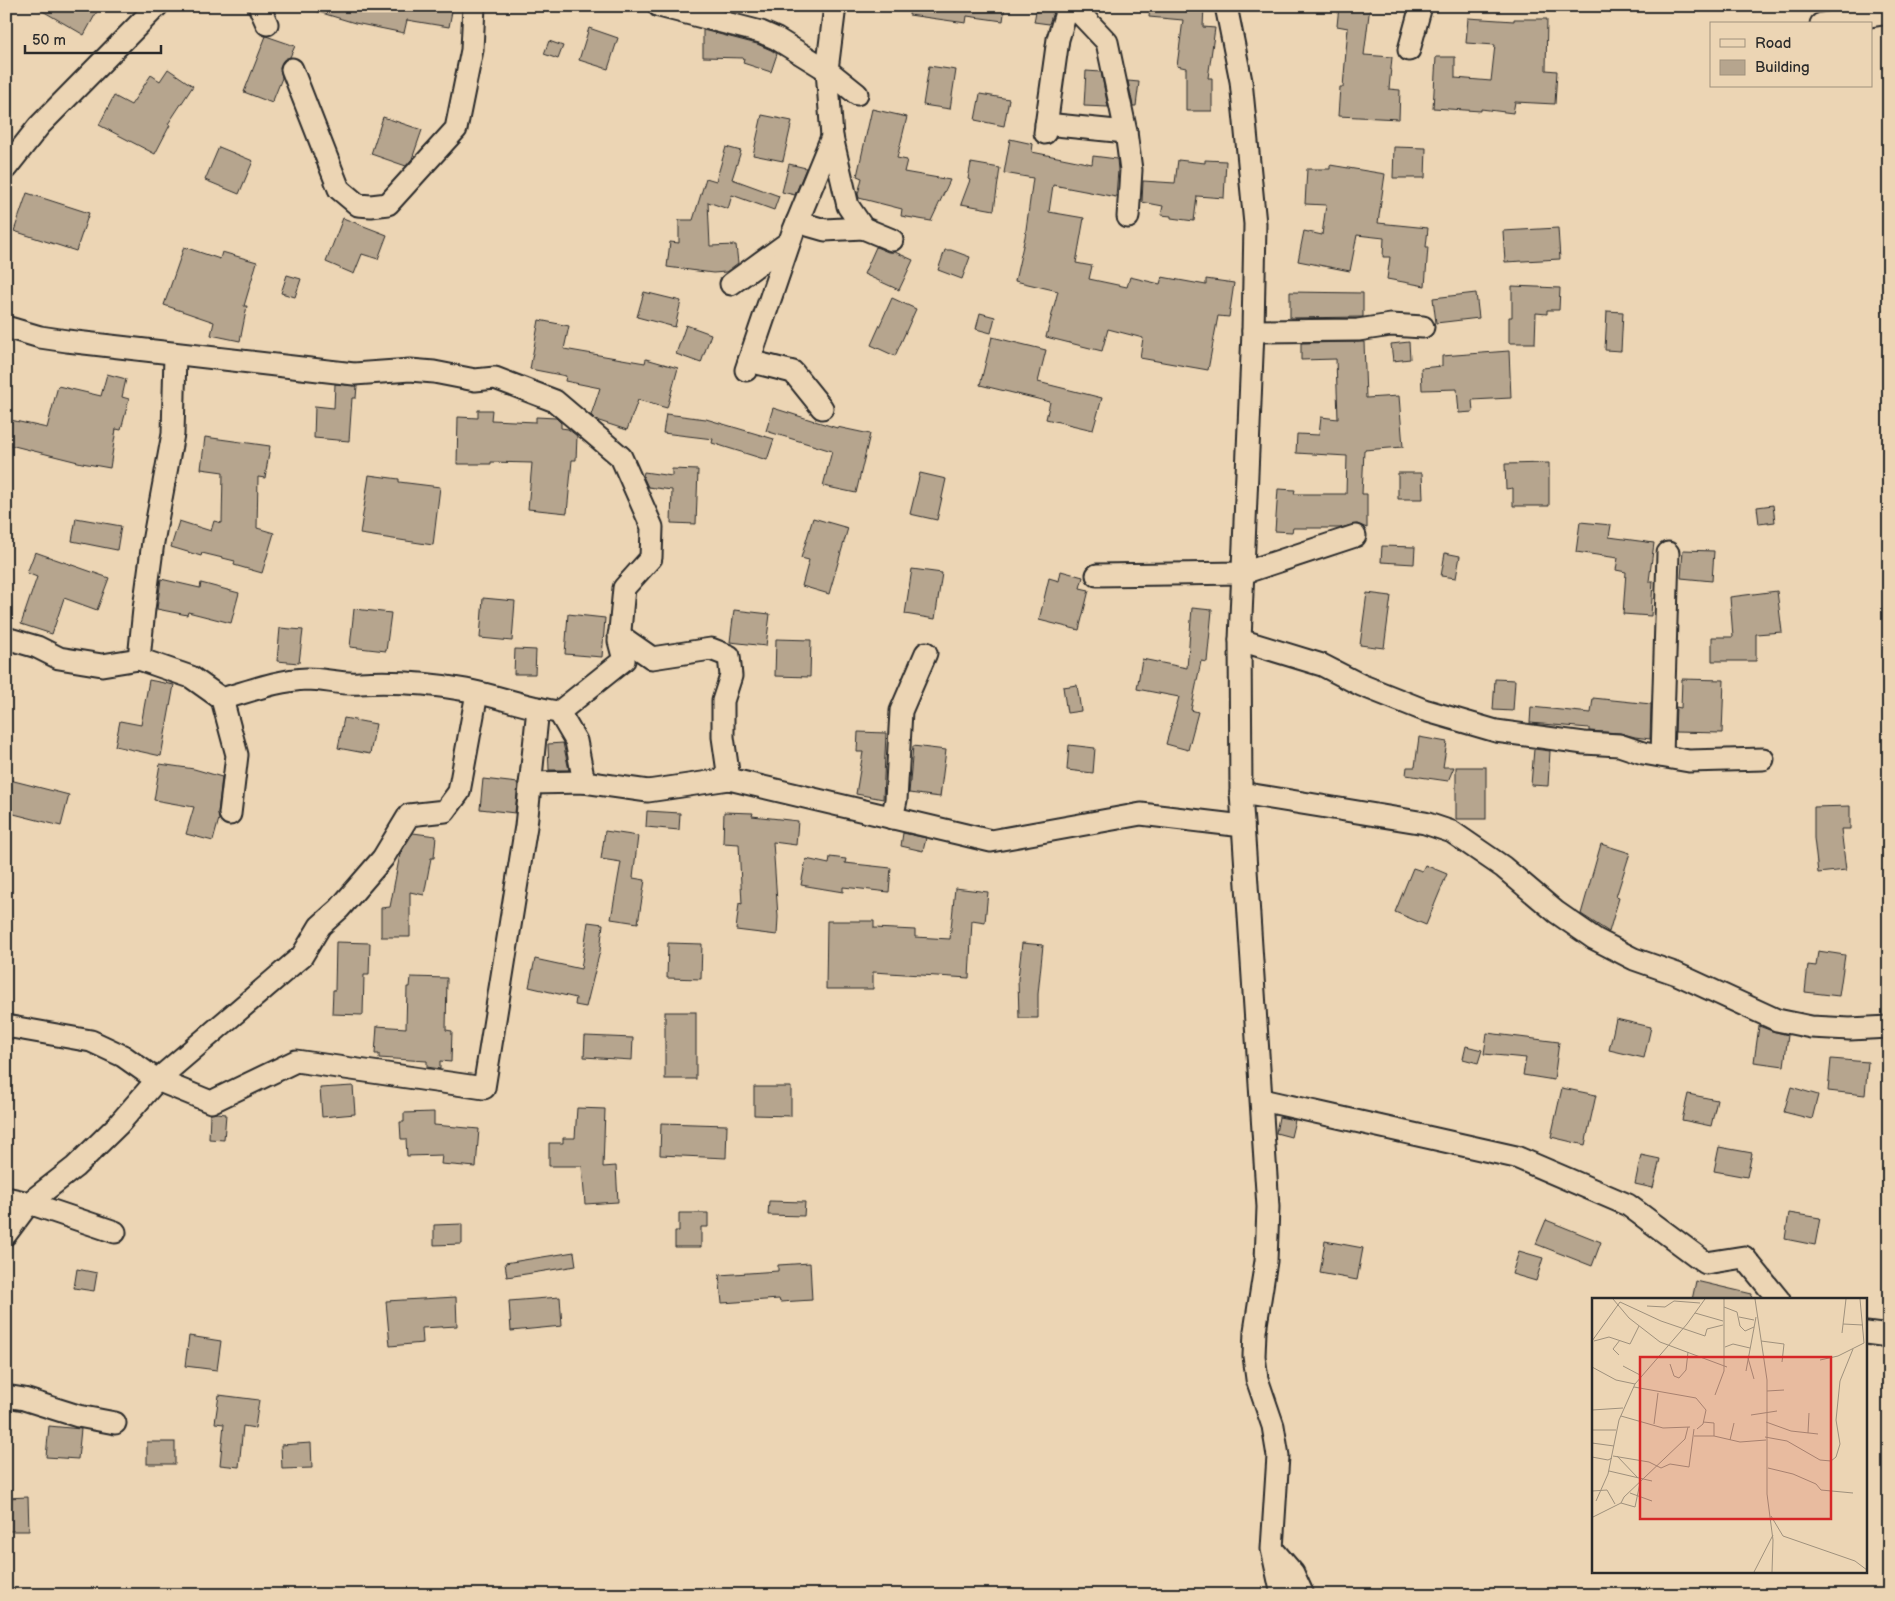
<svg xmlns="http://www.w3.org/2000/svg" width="1895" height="1601" font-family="'Balsamiq Sans',sans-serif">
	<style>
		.building { fill: #b6a58e; stroke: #2b2b2b }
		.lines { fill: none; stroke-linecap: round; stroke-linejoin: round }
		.minor-casing { stroke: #2b2b2b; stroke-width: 25 }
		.minor { stroke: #ecd5b4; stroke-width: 21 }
		.inset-road { fill: none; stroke: #9f917d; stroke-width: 1 }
		.view { fill: #d62828; fill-opacity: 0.15; stroke: #d62828; stroke-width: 2.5 }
		.inset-edge { fill: none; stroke: #2b2b2b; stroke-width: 2.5 }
	</style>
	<rect width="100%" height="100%" fill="#ecd5b4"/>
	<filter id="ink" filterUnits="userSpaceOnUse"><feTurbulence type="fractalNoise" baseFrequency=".02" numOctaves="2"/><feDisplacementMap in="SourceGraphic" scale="10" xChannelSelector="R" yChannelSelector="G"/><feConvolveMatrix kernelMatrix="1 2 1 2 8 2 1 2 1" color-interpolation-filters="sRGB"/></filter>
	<g filter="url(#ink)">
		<!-- building -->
		<g class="building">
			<path d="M34,6H100L84,35Z"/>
			<path d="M313,6H453L449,27L407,20L404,33L355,23L312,10Z"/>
			<path d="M910,6H1005L1003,21L967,16L966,23L909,15Z"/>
			<path d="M1037,6H1055L1049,24L1034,22Z"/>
			<path d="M1150,6H1204L1203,27L1215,28L1208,78H1212V111H1186V68L1177,66L1183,20L1149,17Z"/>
			<path d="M1339,6H1370L1364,55L1392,57L1389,89L1400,90L1399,119L1338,116L1340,87H1343L1348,28L1337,26Z"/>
			<path d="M1468,18L1514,21V19H1547L1546,70L1557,71L1555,104L1515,102L1513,113L1481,109V111L1433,108L1436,57H1455V78L1491,81L1495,45L1466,43Z"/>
			<path d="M589,28L618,38L608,69L579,60Z"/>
			<path d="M703,30L757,44L771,50L777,54L771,72L743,63L744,58L703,57Z"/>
			<path d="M266,36L295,46L290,57L283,61L280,67L282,78L272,103L244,92Z"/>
			<path d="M549,41L563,46L558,59L544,54Z"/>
			<path d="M929,66L956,70L950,109L923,105Z"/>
			<path d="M168,69L193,86L168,124L170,125L155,154L99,125L114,96L131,105L151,75L160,81Z"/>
			<path d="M1086,71L1101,72L1108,107L1084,106Z"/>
			<path d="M1128,81L1139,82L1136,106H1133Z"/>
			<path d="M980,94L1009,99L1004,126L975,120Z"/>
			<path d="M872,109L907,117L897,158L907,160L904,172L950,180L931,221L901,216L902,209L859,198L858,194L862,178L857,176Z"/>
			<path d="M762,115L792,121L783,161L753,155Z"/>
			<path d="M383,117L422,130L412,159L406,166L371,154Z"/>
			<path d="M1010,139L1033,144L1032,152L1092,164L1093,156L1117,159L1118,170L1116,197L1053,185L1049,212L1084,218L1076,263L1092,266L1089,279L1127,287L1130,277L1160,284L1162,277L1206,285V279L1234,283L1229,317L1218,316L1208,370L1140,358L1143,338L1108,329L1102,351L1046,337L1058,291L1015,281L1025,237L1033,178L1004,173Z"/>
			<path d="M219,147L253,161L239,194L205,180Z"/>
			<path d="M726,147L741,151L732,179L779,196L774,210L732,195L728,209L708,202L710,246L736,245L738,263L726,272L713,273L667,267L670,242L679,243V220H693L706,178L716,181Z"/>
			<path d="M1394,147L1426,148L1425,178H1393Z"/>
			<path d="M1178,160L1205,163V160L1226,161L1224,198L1197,196L1194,221L1171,218V216L1161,215L1163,206L1142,202L1143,181L1175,183Z"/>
			<path d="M971,163L1000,168L994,210L961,204L970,180L968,179Z"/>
			<path d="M789,164L806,168L795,195L782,192Z"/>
			<path d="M1330,165L1385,174L1378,223L1428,228L1426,247H1428L1425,286L1387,279L1390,257H1383L1384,238L1357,235L1350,271L1298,261L1304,231L1322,235L1326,205L1305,204L1307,169H1330Z"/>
			<path d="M27,193L89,213L76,251L14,231Z"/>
			<path d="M343,218L387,235L378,259L362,254L354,274L326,262Z"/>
			<path d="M1558,228L1560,259L1505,262L1503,231Z"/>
			<path d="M184,247L220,259L222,252L257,262L244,306H247L240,341L211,335L214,322L164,305Z"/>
			<path d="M876,247L888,252H895L913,260L899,290L864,274Z"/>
			<path d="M945,250H951L970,257L962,279L938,270Z"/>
			<path d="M287,275L301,279L295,297L281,293Z"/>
			<path d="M1512,286L1560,288L1559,310H1547V314L1536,313L1535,343H1509V317H1512Z"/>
			<path d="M644,292L681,301L675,327L637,317Z"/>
			<path d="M1290,292L1363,293V317L1290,318Z"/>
			<path d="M1476,293L1479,318L1436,323L1433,298Z"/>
			<path d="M892,298L916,309L895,356L871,345Z"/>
			<path d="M1607,311L1623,312L1621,351L1605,350Z"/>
			<path d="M980,313L995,317L991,333L976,329Z"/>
			<path d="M539,320L569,326L564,349L645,363L646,359L678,368L667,408L638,400L627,430L596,420L591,415L600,388L565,381L566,376L530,369Z"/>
			<path d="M686,325L711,334L701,363L676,354Z"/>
			<path d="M992,337L1046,350L1038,382L1102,398L1093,430L1046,419L1050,402L980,385Z"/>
			<path d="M1358,342H1364L1366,398L1399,396L1403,447L1364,450L1362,494H1367V528L1357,524L1340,528H1293L1292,532L1275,531L1278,489L1295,490L1294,494H1346L1347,456L1296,453L1297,434L1319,435L1321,417L1338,419L1336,359L1301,360V343Z"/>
			<path d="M1409,342L1410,359L1393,361L1391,344Z"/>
			<path d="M1509,351L1511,398L1472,400L1473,412L1459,413L1457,389L1422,390L1421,368L1442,366V356Z"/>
			<path d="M107,374L126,379L122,397L129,399L121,430L116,429L110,468L82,463L6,444V419L47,428L58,386L101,396Z"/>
			<path d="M335,384L357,386L356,398H352L349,441L314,438L315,406L334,408Z"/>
			<path d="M773,408L837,428V427L870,434L856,493L823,486L832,451L766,431Z"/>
			<path d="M478,410H492L491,420L536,422V417L556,418L561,423V428L568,429L577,436L576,460H572L567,513L528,509L532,463L491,462V464H457L458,417L478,418Z"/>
			<path d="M666,414L706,419L774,439L767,460L712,443L713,439L663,433Z"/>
			<path d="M205,437L270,446L265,478L258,477L257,528L274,533L262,573L234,565L235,561L202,553L201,556L171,547L179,521L211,531L214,521L222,523L223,472L201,469Z"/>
			<path d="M1549,463V506H1513V488L1506,489L1505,464Z"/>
			<path d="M672,469L698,470L696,524L671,523L672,490L648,487L643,476L644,472L672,476Z"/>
			<path d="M920,473L946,479L937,520L910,514Z"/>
			<path d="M1398,473H1422L1423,499H1398Z"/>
			<path d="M369,475L399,479V482L440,487L433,545L360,534Z"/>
			<path d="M1773,505L1775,522L1759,524L1757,507Z"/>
			<path d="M76,518L121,526L117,550L72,541Z"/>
			<path d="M813,518L848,528L829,594L802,586L809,560L801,558Z"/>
			<path d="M1580,522L1611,525L1609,537L1654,543L1649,581H1653L1651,616L1623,614L1626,572L1616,570L1618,558L1576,552Z"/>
			<path d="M1382,546L1415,547L1414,564L1381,562Z"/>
			<path d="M1683,550L1714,551L1712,581L1681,578Z"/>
			<path d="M35,552L109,578L97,610L64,598L52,634L21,624L37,577L27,573Z"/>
			<path d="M1445,553L1460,556L1456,578L1441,576Z"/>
			<path d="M912,569L942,573L935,619L905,614Z"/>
			<path d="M1061,571L1083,577L1080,588L1089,590L1079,630L1039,620L1049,578L1059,581Z"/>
			<path d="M161,579L200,588L201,583L239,593L231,623L188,612L187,615L157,609Z"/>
			<path d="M1777,591L1782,632L1756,634V661H1712V637H1733L1730,597Z"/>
			<path d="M1367,593L1391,596L1384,648L1360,645Z"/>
			<path d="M483,598L515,601L512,641L480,638Z"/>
			<path d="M1192,608L1212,610L1207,662L1201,661L1191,710L1198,712L1188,750L1166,744L1179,697L1137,689L1142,659L1187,668Z"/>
			<path d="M354,609L391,613L386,651L350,647Z"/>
			<path d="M734,610L770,614L766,646L730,642Z"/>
			<path d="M568,614L605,618L602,657L565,654Z"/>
			<path d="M280,628L303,630L299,663L277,661Z"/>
			<path d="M776,639L811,640L810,677L775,676Z"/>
			<path d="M515,649L536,650L535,674H514Z"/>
			<path d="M1495,679L1515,680L1513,711L1493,710Z"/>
			<path d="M1682,679L1724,680L1722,733L1675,732L1676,707L1681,708Z"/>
			<path d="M149,680L174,685L161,756L115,746L120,721L141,725Z"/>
			<path d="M1077,685L1081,711L1067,713L1063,687Z"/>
			<path d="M1593,698L1651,704L1650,739L1635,737L1620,733L1589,731V728L1530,723L1531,707L1591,713Z"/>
			<path d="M344,718L376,724L370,754L338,748Z"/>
			<path d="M858,732L886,733L883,799L856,794L863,752H857Z"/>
			<path d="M1419,737L1447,742L1443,767H1454L1448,781L1406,775L1407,767H1415Z"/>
			<path d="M563,743L569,770H549L548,744Z"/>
			<path d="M1069,745L1095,748L1093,773L1067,770Z"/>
			<path d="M913,746L946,750L940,797L909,793Z"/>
			<path d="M1534,749L1550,751L1548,786L1531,785Z"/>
			<path d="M160,764L194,769L222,777L218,813L219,819L213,841L186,834L194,807L154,800Z"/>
			<rect x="1456" y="767" width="30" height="52"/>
			<path d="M6,779L69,795L61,826L6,812Z"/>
			<path d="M483,779L518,783L515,813L480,809Z"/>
			<path d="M1850,806V829H1841L1846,870L1818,873L1814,838V807Z"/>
			<path d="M647,811L680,813L679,830L646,827Z"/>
			<path d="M724,812L753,813L752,816L798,821L796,845L773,842L778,917L777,935L736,930L739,903L742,904L739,844L723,843Z"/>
			<path d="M605,831L638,836L633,878L645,880L638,923L611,919L621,862L601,859Z"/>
			<path d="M413,833L436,836L434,858H431L424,895L410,892V937H381V908L390,907L400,854Z"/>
			<path d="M903,833L926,838L923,851L901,846Z"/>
			<path d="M1601,844L1630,853L1616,897L1619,898L1609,932L1581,914Z"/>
			<path d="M830,857L846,859L845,863L891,868L889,892L843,887V892L801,885L806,859L829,864Z"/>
			<path d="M1425,865L1447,874L1426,925L1395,912L1413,868L1422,871Z"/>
			<path d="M955,888L988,892L985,922L972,920L969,978L873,972V989H826L827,921H874V928L915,930V937L950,939Z"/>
			<path d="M588,922L603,924L600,951L586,1007L575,1005L576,998L529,987L535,959L581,969Z"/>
			<path d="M336,942L370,943L369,975H364L363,1015L332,1014L333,990H335Z"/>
			<path d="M668,943L702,944L701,979L667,978Z"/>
			<path d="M1022,943L1043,945L1038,994V1018H1019L1018,979Z"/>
			<path d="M1818,951L1845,955L1839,996L1805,992L1808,965L1816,966Z"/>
			<path d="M411,977L447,978L446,1030L452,1031L451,1062L440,1061V1069L427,1067V1061L379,1058V1054H375L377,1026L406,1028L407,987H410Z"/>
			<rect x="665" y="1012" width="31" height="67"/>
			<path d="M1616,1019L1651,1027L1644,1058L1609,1050Z"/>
			<path d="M1759,1026L1772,1031L1788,1035L1784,1066L1754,1062Z"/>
			<path d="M1487,1033L1559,1042L1554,1080L1523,1075L1526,1058L1484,1054Z"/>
			<path d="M585,1036L633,1038L632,1060L584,1057Z"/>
			<path d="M1466,1046L1482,1050L1478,1063L1463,1059Z"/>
			<path d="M1831,1059L1868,1062L1865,1095L1828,1091Z"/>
			<path d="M353,1086L355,1114L322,1117L320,1088Z"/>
			<path d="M754,1087H791V1116L754,1115Z"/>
			<path d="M1791,1087L1818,1095L1812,1119L1784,1112Z"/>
			<path d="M1562,1088L1596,1095L1585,1145L1551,1137Z"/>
			<path d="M1688,1094L1717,1100L1711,1126L1682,1120Z"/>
			<path d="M577,1108L605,1109L603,1167L616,1166L618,1202L585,1204L582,1166H549V1143H563V1138H575Z"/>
			<path d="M434,1112V1125L479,1129L476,1167L441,1164L442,1155L407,1156L406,1139H401L400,1122H404V1113Z"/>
			<path d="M217,1113L226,1114L224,1140L209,1139L210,1114Z"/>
			<path d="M1279,1117L1295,1120L1291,1137L1276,1133Z"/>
			<path d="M661,1123L727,1125L726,1158L660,1155Z"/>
			<path d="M1719,1147L1752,1153L1747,1177L1714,1171Z"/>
			<path d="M1641,1155L1660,1159L1653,1188L1635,1184Z"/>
			<path d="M769,1201L805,1202L804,1216L768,1215Z"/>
			<path d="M679,1213H708V1227H701V1247H675V1231H679Z"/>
			<path d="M1789,1213L1820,1218L1815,1245L1785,1239Z"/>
			<path d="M1546,1220L1601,1242L1592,1266L1536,1244Z"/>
			<path d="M462,1224V1244L434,1245V1225Z"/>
			<path d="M1325,1241L1363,1248L1357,1280L1320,1273Z"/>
			<path d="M1519,1251L1543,1258L1536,1281L1512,1274Z"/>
			<path d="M574,1252L576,1266L507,1277L505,1263Z"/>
			<path d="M810,1263L812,1300L780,1302L779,1299L722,1303L719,1275L778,1271V1265Z"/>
			<path d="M77,1269L97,1273L94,1291L74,1288Z"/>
			<path d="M1696,1281L1752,1294L1751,1300H1692Z"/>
			<path d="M456,1297L457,1326L422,1328L423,1343L390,1346L386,1301Z"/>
			<path d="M560,1297L562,1326L511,1331L509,1301Z"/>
			<path d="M189,1336L221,1341L217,1370L185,1366Z"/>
			<path d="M219,1395L259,1400L255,1428L243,1426L239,1467L220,1465L224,1424L215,1423Z"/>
			<path d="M49,1426L81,1429L78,1459L46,1457Z"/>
			<rect x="147" y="1442" width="28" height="22"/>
			<path d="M311,1443L312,1468L282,1469L281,1445Z"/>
			<path d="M28,1497L29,1531H8L7,1498Z"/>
		</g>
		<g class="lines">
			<defs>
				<g id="minor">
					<path d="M259,6L267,24"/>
					<path d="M659,6L761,32L777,39L827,70L857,94"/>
					<path d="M1073,6L1107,42L1126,132L1131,170L1128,217"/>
					<path d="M1226,6L1241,81L1255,224L1253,331L1240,640L1241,793L1268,1207L1266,1261L1255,1331L1254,1356L1257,1379L1273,1426L1278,1456L1272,1549L1282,1595"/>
					<path d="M1821,24L1889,13"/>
					<path d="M1409,50L1421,6"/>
					<path d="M292,69L339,189L358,205L371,206L388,204L456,129L472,50L474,6"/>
					<path d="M1046,124L1126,132"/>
					<path d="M1045,133L1058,39L1068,6"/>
					<path d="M832,137L848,206L863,228L892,240"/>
					<path d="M6,168L39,126L157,6"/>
					<path d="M797,222L825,230L863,228"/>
					<path d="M731,284L789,242"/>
					<path d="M6,327L40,337L67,341L354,374L410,370L434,372L475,380L495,378L555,401L621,457L652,527L651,558L624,588L619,641L624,660L559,712C528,708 498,696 466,690C432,684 395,681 360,683C343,685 325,679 307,679C278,680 250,691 222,699L191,677L139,659L102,665L59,658L37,647L6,638"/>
					<path d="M1253,331L1358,330L1391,325L1423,327"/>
					<path d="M749,361L793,372L822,408"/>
					<path d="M746,370L793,232L832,137L827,70L835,6"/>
					<path d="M1097,575L1243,573L1355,536"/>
					<path d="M1240,640L1322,665L1361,685L1424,710L1496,731L1584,743L1619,745L1643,753L1689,761L1763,759"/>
					<path d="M139,659L144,609L153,542L173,434L175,354"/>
					<path d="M222,699L237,755L230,814"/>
					<path d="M559,712L576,741L584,782"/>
					<path d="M1662,756L1668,553"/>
					<path d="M729,779L991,841L1141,814L1243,826"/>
					<path d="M530,783L584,782L648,791L729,779L723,737V701L731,676L729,656L711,649L652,658L619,635"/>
					<path d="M1241,793L1425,823L1452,832L1503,867L1556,912L1595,939L1634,959L1677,974L1777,1020L1811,1027L1850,1029L1889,1027"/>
					<path d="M892,818L896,800L901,711L926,653"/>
					<path d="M6,1026L91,1041L123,1056L157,1080L211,1102L296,1061L484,1088L526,826L538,708"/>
					<path d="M1262,1100L1516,1157L1628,1205L1706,1263L1744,1257L1779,1300"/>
					<path d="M6,1198L29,1203L115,1232"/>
					<path d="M6,1234L29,1203L75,1167L118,1125L157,1080L302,956L320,926L339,909L383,858L409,815L445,811L459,792L477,693"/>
					<path d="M1866,1333L1889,1336"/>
					<path d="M6,1396L24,1399L78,1416L115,1423"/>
					<path d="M1274,1551L1293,1573L1303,1595"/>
				</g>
			</defs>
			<!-- minor casing -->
			<use href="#minor" class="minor-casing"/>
			<!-- minor -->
			<use href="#minor" class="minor"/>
		</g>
	</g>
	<!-- overview -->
	<g transform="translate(1592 1298)">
		<rect width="275" height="275" fill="#ecd5b4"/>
		<path class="inset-road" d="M21,1L37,20L68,44L135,69M163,1L175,82V196L181,242L180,274M55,8L73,9L82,3L108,5M132,9L145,14L148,28L153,33L162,29M103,15L131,23M147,19L162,22M251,26L271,27M250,35L254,1M0,43L28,4L69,23L113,38L115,31L131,27M2,43L17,39L38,46L47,28M169,43L192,46L190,64M133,49L141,46L158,50M27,57L21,51L28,42M156,60L162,81M228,62L246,58L272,45L268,1M78,66L82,78L87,80L94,72L96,54M31,68L48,77M0,69L24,82L43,86M154,73L164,19M42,89L104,100L114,112L111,126L105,131M175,93L192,92M123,97L132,73V1M0,112L31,110M159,117L185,113M29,118L71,130L98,129M174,124L199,133L226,136M62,126L66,95M0,132H24M216,135L217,115M102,138H122V125L111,124M122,138L148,144L174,142M173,139L195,143L228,162L239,163L244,159L248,146L244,122L248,83L261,51M138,142L142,125M0,145L22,148M21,158L57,164L69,170L78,166L97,169L102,131M25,158L46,180M0,159L16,162L20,160M176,170L201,176L224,186L229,192L261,195M17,173L60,183M48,185L43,209L29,205L32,199L93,141L96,129M0,193L15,192L23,206M38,195L60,203M4,203L16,176L27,122L43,86L95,26L113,1M179,218L191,238L263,263L275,272M1,219L29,205M162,274L181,237"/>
		<path class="view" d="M48,59H239V221H48Z"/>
		<rect width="275" height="275" class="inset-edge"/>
	</g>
	<!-- margin -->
	<rect width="1895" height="1601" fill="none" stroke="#ecd5b4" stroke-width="25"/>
	<rect x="12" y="12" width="1870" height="1576" fill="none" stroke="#2b2b2b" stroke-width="2" filter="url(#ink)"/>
	<!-- legend -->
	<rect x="1710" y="22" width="162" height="65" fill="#ecd5b4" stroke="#9f917d"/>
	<rect x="1720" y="39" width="25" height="8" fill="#ecd5b4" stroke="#9f917d"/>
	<text x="1755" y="48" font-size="15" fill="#2b2b2b">Road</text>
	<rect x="1720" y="60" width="25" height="15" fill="#b6a58e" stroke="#9f917d"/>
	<text x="1755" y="72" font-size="15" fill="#2b2b2b">Building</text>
	<!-- scale -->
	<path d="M25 45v8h136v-8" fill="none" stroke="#2b2b2b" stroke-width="2.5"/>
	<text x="32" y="45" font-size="15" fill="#2b2b2b" stroke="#ecd5b4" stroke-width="4" paint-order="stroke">50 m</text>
</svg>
